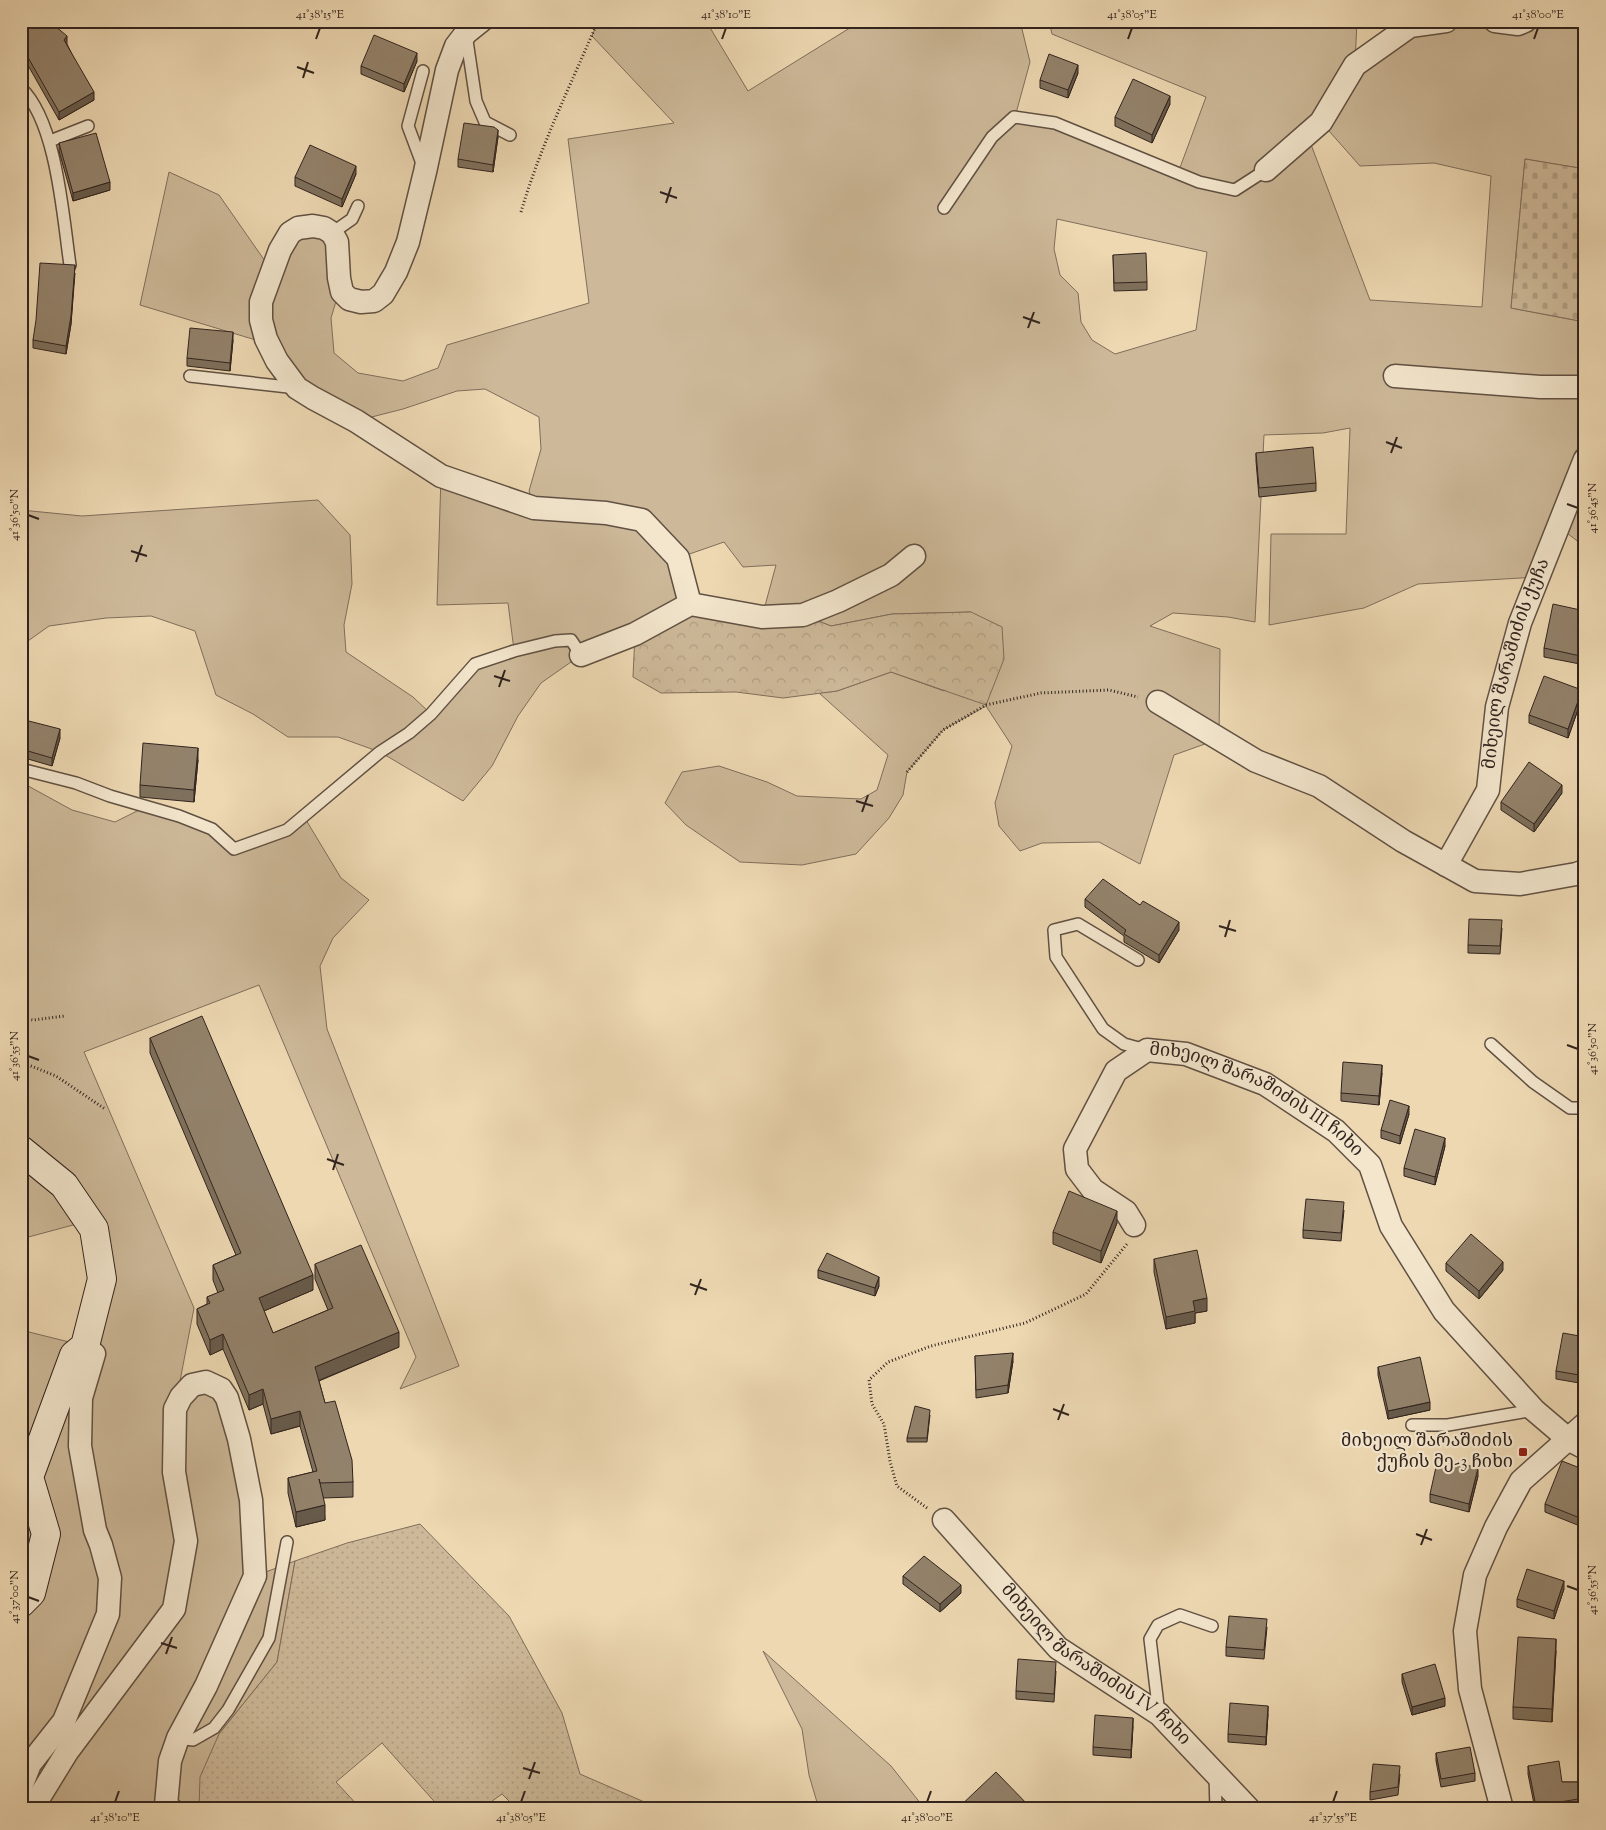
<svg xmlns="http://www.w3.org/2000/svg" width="1606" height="1830" font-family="'Sorts Mill Goudy','Noto Serif Georgian',serif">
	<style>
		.grass { fill: #cdb999; stroke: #806e5c; fill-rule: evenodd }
		.forest { fill: url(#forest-crowns); stroke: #806e5c }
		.cemetery { fill: url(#cemetery-stones); stroke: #806e5c }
		.garden { fill: url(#garden-dots); stroke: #806e5c }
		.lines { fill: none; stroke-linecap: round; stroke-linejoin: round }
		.lane-casing { stroke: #615143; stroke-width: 14 }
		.street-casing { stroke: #615143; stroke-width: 25 }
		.secondary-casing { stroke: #32241e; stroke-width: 30 }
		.path { stroke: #32241e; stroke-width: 3; stroke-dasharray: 1 2.5; stroke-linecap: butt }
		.lane { stroke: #f3e6cd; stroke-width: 11 }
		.street { stroke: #f3e6cd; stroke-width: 22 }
		.secondary { stroke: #f3e6cd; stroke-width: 28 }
		.wall { fill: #7e705c; stroke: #32241e }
		.shaded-wall { fill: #675b4b; stroke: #32241e }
		.building { fill: #93826b; stroke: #32241e }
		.ticks { fill: none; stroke: #32241e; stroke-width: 2 }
		.poi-dot { fill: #8f2418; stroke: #f3e6cd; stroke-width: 2 }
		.labels { text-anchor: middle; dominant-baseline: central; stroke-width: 4.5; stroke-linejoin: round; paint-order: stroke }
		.street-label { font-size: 18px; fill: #32241e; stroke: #f3e6cd }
		.poi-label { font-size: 18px; fill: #32241e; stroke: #f3e6cd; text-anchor: end }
		.neatline { fill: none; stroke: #32241e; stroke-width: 2 }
		.ticks-label { font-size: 12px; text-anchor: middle; fill: #32241e }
	</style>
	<defs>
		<pattern id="forest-crowns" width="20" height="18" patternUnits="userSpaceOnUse" patternTransform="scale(1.25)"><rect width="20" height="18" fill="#cdb999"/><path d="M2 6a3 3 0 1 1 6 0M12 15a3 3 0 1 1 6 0" fill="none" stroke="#b09f83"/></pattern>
		<pattern id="cemetery-stones" width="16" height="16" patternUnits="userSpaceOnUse" patternTransform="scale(1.25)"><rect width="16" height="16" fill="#cdb999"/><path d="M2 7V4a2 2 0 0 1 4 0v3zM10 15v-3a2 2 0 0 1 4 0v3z" fill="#b09f83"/></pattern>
		<pattern id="garden-dots" width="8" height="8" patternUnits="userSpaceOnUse" patternTransform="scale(1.25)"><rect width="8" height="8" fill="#cdb999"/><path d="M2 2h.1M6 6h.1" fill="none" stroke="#b09f83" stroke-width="1.8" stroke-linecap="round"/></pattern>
	</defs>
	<rect width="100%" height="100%" fill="#edd8b2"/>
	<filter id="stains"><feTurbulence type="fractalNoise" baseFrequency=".004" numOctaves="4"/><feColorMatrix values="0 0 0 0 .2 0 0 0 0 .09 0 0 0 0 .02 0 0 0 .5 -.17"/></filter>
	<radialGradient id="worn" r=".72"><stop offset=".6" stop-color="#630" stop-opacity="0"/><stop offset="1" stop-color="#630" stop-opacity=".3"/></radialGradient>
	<!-- grass -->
	<g class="grass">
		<path d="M598,21H706L748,91L861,21H919L920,23L924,21H1020L1030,62L1015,117L1055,123L1178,173L1206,97L1052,34L1049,21H1357L1355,64L1446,21H1585V169L1525,159L1511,308L1585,322V459L1573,489L1585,498V547L1558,526L1538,577L1418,584L1364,608L1269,625L1271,534H1346L1350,428L1323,433L1264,435L1255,622L1228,617L1173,613L1150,626L1220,649L1219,739L1174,755L1140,864L1099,842L1042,843L1020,851L999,826L995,803L1012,746L986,706L943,730L907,772L903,795L889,818L856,854L802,865L740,862L686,825L665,803L682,772L719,766L767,782L797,796L861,799L877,790L888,755L819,693L837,691L891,672L944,691L971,612L892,614L831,626L803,615L762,617L776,565L743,567L724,542L678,558L690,604L581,655L541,683L518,716L492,766L463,801L380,752L338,737H288L253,714L216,695L195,631L151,616L106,618L49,626L21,646V510L82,516L318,500L350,535L352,584L344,625L346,652L413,697L431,714L475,664L514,650L508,603L437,605L441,476L534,507L529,491L541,449L539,417L485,389L457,391L403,409L356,421L313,403L259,341L140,305L169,172L219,195L274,274L286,246L305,232L324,237L333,253L337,298L331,318L334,353L358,373L403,381L438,368L447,345L589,303L568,139L674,123L592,36ZM1321,122L1360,166L1434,163L1491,176L1482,307L1370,300L1307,134ZM1057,219L1207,252L1196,330L1115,354L1092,340L1081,322L1078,293L1060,275L1054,249Z"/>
		<path d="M21,779L30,787L72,810L115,822L147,806L212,829L234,849L270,837L303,815L341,878L369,900L333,938L320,966L327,1029L459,1366L400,1389L416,1357L259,985L84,1052L194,1308L175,1407L181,1397L221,1389L255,1576L295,1561L277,1662L219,1734L199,1809H21V1755L29,1738L21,1735V1330L85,1346L103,1289L88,1221L21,1239Z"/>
		<path d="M763,1651L891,1766L925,1809H819L809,1775L802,1729Z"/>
	</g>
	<!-- forest -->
	<path class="forest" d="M690,604L803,615L831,626L892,614L971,612L1002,627L1004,659L986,705L891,672L837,691L783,698L736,692L661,693L633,677L635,634Z"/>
	<!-- cemetery -->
	<path class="cemetery" d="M1525,159L1585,169V322L1511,308Z"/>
	<!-- garden -->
	<path class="garden" d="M420,1524L509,1616L562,1713L580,1774L649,1804L643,1809H517L502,1794L481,1809H441L382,1743L336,1782L361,1809H199L200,1777L219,1734L277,1662L295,1561L347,1543Z"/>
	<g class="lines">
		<defs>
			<g id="lane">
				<path d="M466,34L476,101L485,122L510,135"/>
				<path d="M21,88C57,122 63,218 70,265"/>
				<path d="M50,141L88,126"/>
				<path d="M423,166L408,126L423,71"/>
				<path d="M944,208L992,137L1014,117L1055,123L1199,182L1235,190L1266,170"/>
				<path d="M332,233L352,219L358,206"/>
				<path d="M190,376L297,388"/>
				<path d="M21,769L76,783L110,796L179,816L212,829L234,849L287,830L380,752L409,733L431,714L475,664L514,651L555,641L571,640L581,655"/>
				<path d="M1138,960L1078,924L1054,930L1056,957L1103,1029L1124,1044L1146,1050"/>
				<path d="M1491,1044L1533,1082L1570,1108H1585"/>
				<path d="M1412,1425H1448L1534,1410"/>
				<path d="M1159,1714L1150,1639L1158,1625L1180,1615L1212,1626"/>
				<path d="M178,1738L193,1740L214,1728L228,1710L269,1638L287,1542"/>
				<path d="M1215,1775L1216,1809"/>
			</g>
			<g id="street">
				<path d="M481,21L466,33L456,46L447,70L425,172L408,242L396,272L383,294L374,301L361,302L349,299L342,292L339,278L337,242L332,233L324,228L313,226L298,228L290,233L280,250L261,302V320L266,339L277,361L297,388L313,398L356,421L441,476L534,508L606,513L642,520L678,558L690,604"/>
				<path d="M1495,21L1518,24L1525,21"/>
				<path d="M1266,170L1321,122L1355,65L1410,26L1446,21"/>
				<path d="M1395,376L1540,387H1585"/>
				<path d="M581,655L635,634L690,604L762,617L803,615L838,601L891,575L914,556"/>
				<path d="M1158,702L1256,761L1319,786L1403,841L1475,881L1520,884L1576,874L1585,871"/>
				<path id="s1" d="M1446,865L1488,790L1497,707L1520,623L1585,459"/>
				<path id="s2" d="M1134,1225L1126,1212L1093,1190L1077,1169L1075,1149L1116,1071L1147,1050L1186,1054L1265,1084L1336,1131L1370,1165L1391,1226L1444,1311L1534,1410L1568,1439L1585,1448"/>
				<path id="s3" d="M944,1520L1058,1648L1159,1714L1249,1809"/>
				<path d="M21,1787L30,1764L64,1721L108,1614L110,1578L101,1545L95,1530L80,1446L81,1398L94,1354L85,1346"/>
				<path d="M32,1809L67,1752L174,1609L186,1541L174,1472L175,1409L181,1397L192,1385L206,1382L221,1389L227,1398L239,1439L251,1500L255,1576L206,1686L178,1738L170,1761L166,1805L171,1809"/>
				<path d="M1502,1809L1470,1689L1465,1631L1475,1575L1496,1527L1521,1481L1585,1424"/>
			</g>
			<path id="secondary" d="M21,1150L64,1185L94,1229L102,1279L85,1346L74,1355L29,1477L46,1534L31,1593L21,1603"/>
		</defs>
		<!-- lane casing -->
		<use href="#lane" class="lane-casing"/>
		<!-- street casing -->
		<use href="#street" class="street-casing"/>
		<!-- secondary casing -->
		<use href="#secondary" class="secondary-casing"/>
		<!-- path -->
		<g class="path">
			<path d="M521,212C540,147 571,84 598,21"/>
			<path d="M907,772L943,730L986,705L1041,693L1109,690L1138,697"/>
			<path d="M21,1018L33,1020L65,1016"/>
			<path d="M21,1062L56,1076L105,1109"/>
			<path d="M927,1508L897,1486L890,1461L884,1424L872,1404L869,1380L888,1362L931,1346L1025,1323L1086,1294L1127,1244"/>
		</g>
		<!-- lane -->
		<use href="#lane" class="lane"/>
		<!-- street -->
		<use href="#street" class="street"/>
		<!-- secondary -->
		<use href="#secondary" class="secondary"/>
	</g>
	<!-- wall -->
	<g class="wall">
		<path d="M21,28L67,44L94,100L59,120L21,53Z"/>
		<path d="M417,61L404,92L361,74V66Z"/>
		<path d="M1078,73L1068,98L1040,88V80Z"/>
		<path d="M1170,104L1152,143L1115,126V117Z"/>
		<path d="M498,137L493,172L458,167V159Z"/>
		<path d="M59,143L110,190L73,201L59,151Z"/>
		<path d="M356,174L342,207L295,186V177Z"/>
		<path d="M1113,255L1147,282V290L1114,291Z"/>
		<path d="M75,273L71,324L66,354L33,348V340Z"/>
		<path d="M233,340L230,371L187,366V358Z"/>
		<path d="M1256,453L1316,483V491L1259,497L1256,461Z"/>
		<path d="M1585,611V665L1544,657V648Z"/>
		<path d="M1582,698L1568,738L1529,723V715Z"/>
		<path d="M21,719L60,738L52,766L21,757Z"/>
		<path d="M198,760L194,802L140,797V785Z"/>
		<path d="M1562,793L1534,832L1501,810V802Z"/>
		<path d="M1085,899L1140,905L1179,930L1159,963L1124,942V936L1085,907Z"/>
		<path d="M1502,928L1500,954L1468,953V945Z"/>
		<path d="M150,1038L313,1290L264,1311L273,1333L328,1310L315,1279V1264L399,1347L319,1381L325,1403L353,1482V1497L323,1498L325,1520L296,1527L288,1493V1478L313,1472L300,1426L271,1434L263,1404L249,1410L223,1349L210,1355L197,1324V1309L207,1304V1297L218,1293L213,1280V1265L236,1255L150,1053Z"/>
		<path d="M1382,1073L1379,1105L1341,1101V1093Z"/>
		<path d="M1409,1114L1400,1144L1381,1138V1130Z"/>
		<path d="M1445,1146L1435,1185L1404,1176V1168Z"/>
		<path d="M1344,1210L1341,1241L1303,1238V1230Z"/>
		<path d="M1117,1223L1101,1263L1053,1244V1232Z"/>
		<path d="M1154,1259L1207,1311L1195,1313V1323L1166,1329L1154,1272Z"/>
		<path d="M1446,1263L1503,1270L1479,1299L1446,1271Z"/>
		<path d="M818,1270L879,1286L875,1296L818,1278Z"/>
		<path d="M1585,1337V1384L1556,1379V1371Z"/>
		<path d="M975,1356L1013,1361L1008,1393L976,1398Z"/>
		<path d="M1378,1367L1430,1410L1388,1419L1378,1375Z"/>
		<path d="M930,1415L927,1442H907V1438Z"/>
		<path d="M1585,1470V1528L1545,1512V1504Z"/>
		<path d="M1478,1476L1469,1512L1430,1502V1494Z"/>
		<path d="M903,1576L961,1593L940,1612L903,1584Z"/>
		<path d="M1564,1589L1554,1619L1517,1607V1599Z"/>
		<path d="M1267,1627L1264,1659L1226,1656V1647Z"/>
		<path d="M1556,1651L1552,1722L1513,1719V1707Z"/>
		<path d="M1056,1671L1054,1702L1016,1699V1691Z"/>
		<path d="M1402,1674L1445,1706L1412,1715L1402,1682Z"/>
		<path d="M1268,1714L1266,1745L1228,1742V1734Z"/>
		<path d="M1133,1726L1131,1758L1093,1755V1747Z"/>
		<path d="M1436,1753L1475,1773V1781L1441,1787L1436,1761Z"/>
		<path d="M1528,1766L1562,1782H1585L1578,1807L1567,1809H1535L1528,1774Z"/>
		<path d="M1400,1774L1398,1795L1370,1800V1792Z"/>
	</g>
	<!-- shaded-wall -->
	<g class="shaded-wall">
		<path d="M67,36V44L64,48V40Z"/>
		<path d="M417,53V61L404,92V84Z"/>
		<path d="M1078,65V73L1068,98V90Z"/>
		<path d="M94,92V100L59,120V112Z"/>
		<path d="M1170,96V104L1152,143V135Z"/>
		<path d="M498,130V137L493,172V165Z"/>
		<path d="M356,166V174L342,207V199Z"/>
		<path d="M110,182V190L73,201V193Z"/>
		<path d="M75,265L71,324L66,354V346Z"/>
		<path d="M233,332V340L230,371V363Z"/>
		<path d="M1582,690V698L1568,738V729Z"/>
		<path d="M60,729V738L52,766V758Z"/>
		<path d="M198,748V760L194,802V790Z"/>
		<path d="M1562,785V793L1534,832V824Z"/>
		<path d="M1179,922V930L1159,963V955Z"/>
		<path d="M1382,1065V1073L1379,1105V1096Z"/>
		<path d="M1409,1106V1114L1400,1144V1136Z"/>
		<path d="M1445,1138V1146L1435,1185V1177Z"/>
		<path d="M1117,1211V1223L1101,1263V1251Z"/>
		<path d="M1503,1262V1270L1479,1299V1291Z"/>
		<path d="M313,1275V1290L259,1313V1298Z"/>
		<path d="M879,1277V1286L875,1296V1288Z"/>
		<path d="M1207,1298V1311L1195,1313V1323L1166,1329V1317L1193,1301Z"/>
		<path d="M399,1332V1347L315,1382V1367Z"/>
		<path d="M223,1334V1349L210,1355V1340Z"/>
		<path d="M1013,1353V1361L1008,1393V1385Z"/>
		<path d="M263,1389V1404L249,1410V1395Z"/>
		<path d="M1430,1402V1410L1388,1419V1411Z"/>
		<path d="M300,1411V1426L271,1434V1419Z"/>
		<path d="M1478,1468V1476L1469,1512V1504Z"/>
		<path d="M325,1505V1520L296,1527V1512Z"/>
		<path d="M1564,1581V1589L1554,1619V1611Z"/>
		<path d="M961,1585V1593L940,1612V1604Z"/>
		<path d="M1556,1639V1651L1552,1722V1709Z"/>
		<path d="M1445,1698V1706L1412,1715V1707Z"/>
		<path d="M1268,1706V1714L1266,1745V1737Z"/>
		<path d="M1133,1718V1726L1131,1758V1750Z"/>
	</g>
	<!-- building -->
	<g class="building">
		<path d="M27,21H49L67,36L64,40L94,92L59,112L21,45V28Z"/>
		<path d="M374,35L417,53L404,84L361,66Z"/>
		<path d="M1049,54L1078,65L1068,90L1040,80Z"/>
		<path d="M1133,79L1170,96L1152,135L1115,117Z"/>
		<path d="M464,123L494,127L498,130L493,165L458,159Z"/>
		<path d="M96,133L110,182L73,193L59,143Z"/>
		<path d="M310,145L356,166L342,199L295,177Z"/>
		<path d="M1146,253L1147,282L1114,283L1113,255Z"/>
		<path d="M40,263L75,265L71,316L66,346L33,340L36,320Z"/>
		<path d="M190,328L233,332L230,363L187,358Z"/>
		<path d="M1313,447L1316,483L1259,488L1256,453Z"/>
		<path d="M1553,604L1585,611V657L1544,648Z"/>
		<path d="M1544,676L1582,690L1568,729L1529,715Z"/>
		<path d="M21,719L60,729L52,758L21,749Z"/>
		<path d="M143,743L198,748L194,790L140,785Z"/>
		<path d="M1529,762L1562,785L1534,824L1501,802Z"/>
		<path d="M1103,879L1140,905L1143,901L1179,922L1159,955L1124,934L1126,930L1085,899Z"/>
		<path d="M1469,919L1502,920L1500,946L1468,945Z"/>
		<path d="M202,1016L313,1275L259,1298L273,1333L333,1308L315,1264L361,1245L399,1332L315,1367L325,1403L335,1401L352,1460L353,1482L320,1483L319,1479L325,1505L296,1512L288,1478L317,1471L300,1411L271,1419L263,1389L249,1395L223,1334L210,1340L197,1309L210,1303L207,1297L224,1290L213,1265L241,1253L150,1038Z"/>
		<path d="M1343,1062L1382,1065L1379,1096L1341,1093Z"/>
		<path d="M1390,1100L1409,1106L1400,1136L1381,1130Z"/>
		<path d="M1415,1129L1445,1138L1435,1177L1404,1168Z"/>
		<path d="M1069,1191L1117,1211L1101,1251L1053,1232Z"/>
		<path d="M1306,1199L1344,1202L1341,1233L1303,1230Z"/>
		<path d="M1471,1234L1503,1262L1479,1291L1446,1263Z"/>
		<path d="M1197,1250L1207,1298L1193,1301L1195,1311L1166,1317L1154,1259Z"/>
		<path d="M827,1253L879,1277L875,1288L818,1270Z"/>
		<path d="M1563,1333L1585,1337V1376L1556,1371Z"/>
		<path d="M1013,1353L1008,1385L976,1390L975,1356Z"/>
		<path d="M1420,1357L1430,1402L1388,1411L1378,1367Z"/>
		<path d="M915,1406L930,1410L927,1438H907Z"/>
		<path d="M1438,1458L1478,1468L1469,1504L1430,1494Z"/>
		<path d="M1562,1461L1585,1470V1520L1545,1504Z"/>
		<path d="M924,1556L961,1585L940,1604L903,1576Z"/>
		<path d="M1527,1569L1564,1581L1554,1611L1517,1599Z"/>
		<path d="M1229,1616L1267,1619L1264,1650L1226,1647Z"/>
		<path d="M1518,1637L1556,1639L1552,1709L1513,1707Z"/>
		<path d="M1018,1659L1056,1662L1054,1694L1016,1691Z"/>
		<path d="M1435,1664L1445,1698L1412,1707L1402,1674Z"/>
		<path d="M1230,1703L1268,1706L1266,1737L1228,1734Z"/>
		<path d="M1095,1715L1133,1718L1131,1750L1093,1747Z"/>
		<path d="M1470,1747L1475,1773L1441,1779L1436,1753Z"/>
		<path d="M1559,1761L1562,1782H1585V1809H1578V1799L1536,1806L1528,1766Z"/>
		<path d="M1373,1764L1400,1766L1398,1787L1370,1792Z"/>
		<path d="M996,1772L1031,1808L1030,1809H957Z"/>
	</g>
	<!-- ticks -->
	<path class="ticks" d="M316,39L320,28M722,39L726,28M1128,39L1132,28M1534,39L1538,28M297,67L314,73M303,78L308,62M660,192L677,198M666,203L671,187M1023,317L1040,323M1028,328L1034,312M1386,442L1402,448M1391,453L1397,437M1567,504L1578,508M28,515L39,519M131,551L147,556M136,562L142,545M494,676L510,681M499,687L505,670M856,801L873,806M862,812L868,795M1219,926L1236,931M1225,937L1230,920M1567,1045L1578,1049M28,1056L39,1060M327,1159L344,1165M333,1170L338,1154M690,1284L707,1290M695,1295L701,1279M1053,1409L1069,1415M1058,1420L1064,1404M1416,1534L1432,1540M1421,1545L1427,1529M1567,1586L1578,1590M28,1597L39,1601M161,1643L177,1648M166,1654L172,1637M523,1768L540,1773M529,1779L535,1762M115,1802L119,1791M521,1802L525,1791M927,1802L931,1791M1333,1802L1337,1791"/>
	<!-- markers -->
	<rect class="poi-dot" x="1518" y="1447" width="10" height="10" rx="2.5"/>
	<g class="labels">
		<!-- street labels -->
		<g class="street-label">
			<text stroke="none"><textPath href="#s1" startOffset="216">მიხეილ შარაშიძის ქუჩა</textPath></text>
			<text stroke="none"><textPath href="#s2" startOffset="349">მიხეილ შარაშიძის III ჩიხი</textPath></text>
			<text stroke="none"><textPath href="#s3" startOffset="211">მიხეილ შარაშიძის IV ჩიხი</textPath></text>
		</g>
		<!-- poi labels -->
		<g class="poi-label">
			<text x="1513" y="1442">მიხეილ შარაშიძის<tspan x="1513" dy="21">ქუჩის მე-3 ჩიხი</tspan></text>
		</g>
	</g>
	<!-- margin -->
	<rect width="1606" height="1830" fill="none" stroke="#edd8b2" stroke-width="55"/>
	<rect x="28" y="28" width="1550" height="1774" class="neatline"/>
	<g class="ticks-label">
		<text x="320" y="18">41°38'15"E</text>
		<text x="726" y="18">41°38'10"E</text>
		<text x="1132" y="18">41°38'05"E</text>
		<text x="1538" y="18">41°38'00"E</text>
		<text transform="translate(1592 508) rotate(-90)" y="4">41°36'45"N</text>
		<text transform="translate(14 515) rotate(-90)" y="4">41°36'50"N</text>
		<text transform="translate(1592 1049) rotate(-90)" y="4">41°36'50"N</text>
		<text transform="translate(14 1056) rotate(-90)" y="4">41°36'55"N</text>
		<text transform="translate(1592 1590) rotate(-90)" y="4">41°36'55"N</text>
		<text transform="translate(14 1597) rotate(-90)" y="4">41°37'00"N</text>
		<text x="115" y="1821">41°38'10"E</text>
		<text x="521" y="1821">41°38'05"E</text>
		<text x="927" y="1821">41°38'00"E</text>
		<text x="1333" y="1821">41°37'55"E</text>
	</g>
	<rect width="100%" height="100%" filter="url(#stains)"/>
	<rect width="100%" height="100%" fill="url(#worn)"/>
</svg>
